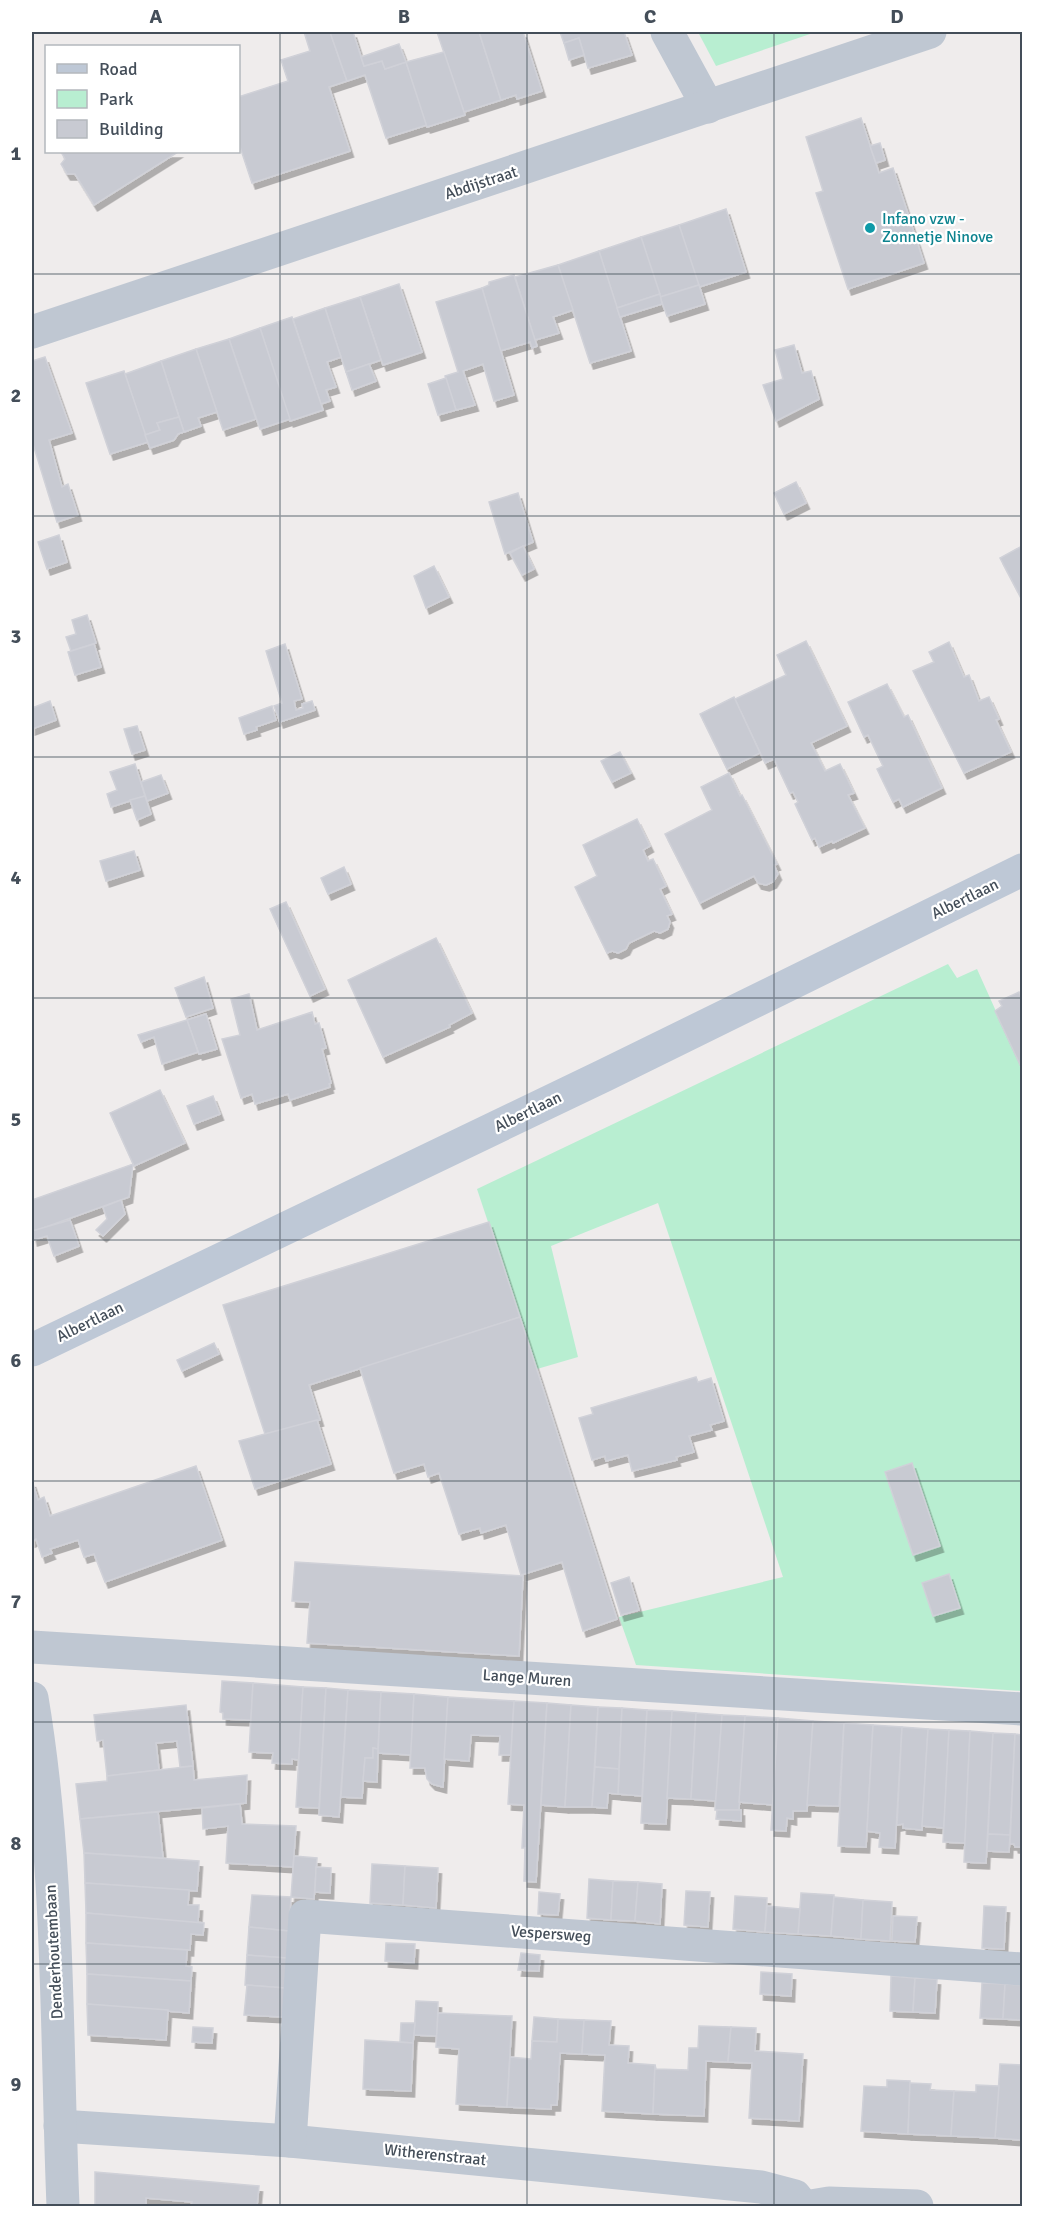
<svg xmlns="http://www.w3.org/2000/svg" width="1054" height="2238" font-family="Signika,sans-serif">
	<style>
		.green { fill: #b8eed1 }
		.building { fill: #c8cad2; stroke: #d0d1d8; stroke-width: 1.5; filter: url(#shadow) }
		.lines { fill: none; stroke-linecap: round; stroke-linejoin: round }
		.minor { stroke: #bfc7d2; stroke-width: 33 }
		.tertiary { stroke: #bfc7d2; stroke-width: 33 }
		.secondary { stroke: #bec8d6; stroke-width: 33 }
		.grid { fill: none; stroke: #444e59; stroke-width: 1.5; stroke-opacity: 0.55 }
		.culture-dot { fill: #0f9aa8; stroke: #fff; stroke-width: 2 }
		.labels { text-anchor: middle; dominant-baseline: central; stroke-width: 4.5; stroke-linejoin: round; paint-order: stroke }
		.street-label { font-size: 16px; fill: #444e59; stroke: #fff }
		.culture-label { font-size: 16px; fill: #0d838f; stroke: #fff; text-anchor: start }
		.neatline { fill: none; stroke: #444e59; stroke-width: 2 }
		.grid-label { font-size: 20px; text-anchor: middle; font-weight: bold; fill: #444e59 }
	</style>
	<defs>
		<filter id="shadow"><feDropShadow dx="3.5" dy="6" stdDeviation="0" flood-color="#0004"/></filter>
	</defs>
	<rect width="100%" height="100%" fill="#efecec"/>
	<!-- green -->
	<g class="green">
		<path d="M698,32H816L716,66Z"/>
		<path d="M948,964L957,978L977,969L1022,1069V1691L636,1665L619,1617L783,1577L658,1203L551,1246L578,1357L537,1369L477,1189Z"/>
	</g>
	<!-- building -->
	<g class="building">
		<path d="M304,32H330L347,81L329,87L350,151L252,183L238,141V97L288,81L281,60L310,51Z"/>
		<path d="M330,32H353L364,66L382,61L385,69L406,62L427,125L386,138L365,75L347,81Z"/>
		<path d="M437,32H479L501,100L464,112Z"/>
		<path d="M479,32H523L542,91L517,99L516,95L501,100Z"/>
		<path d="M560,32H624L632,55L588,68L579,38L564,43Z"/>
		<path d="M579,38L584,55L569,60L564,43Z"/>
		<path d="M399,44L406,62L385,69L382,61L364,66L361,57Z"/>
		<path d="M444,52L465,115L427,127L406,62Z"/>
		<path d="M861,118L879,173L893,168L924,263L848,289L816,193L823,191L806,137Z"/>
		<path d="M880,143L885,160L876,163L870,146Z"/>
		<path d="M61,152H178L94,205L75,174H67L61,164L65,159Z"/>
		<path d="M726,209L746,272L699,287L679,225Z"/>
		<path d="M679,225L699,285L660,297L641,237Z"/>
		<path d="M641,237L660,294L617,308L599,251Z"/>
		<path d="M599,251L631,351L590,363L558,265Z"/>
		<path d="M558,265L573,310L553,317L559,333L535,340L515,277Z"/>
		<path d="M514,275L537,346L532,348L530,342L500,351L482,288L489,285V282Z"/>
		<path d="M399,284L422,352L383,365L360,297Z"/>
		<path d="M699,285L705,304L667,316L660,297Z"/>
		<path d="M482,288L514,395L494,401L483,364L463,371L475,405L456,410L445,376L458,372L436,302Z"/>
		<path d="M660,294L662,304L620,317L617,308Z"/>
		<path d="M360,297L381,360L346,372L325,308Z"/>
		<path d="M325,308L341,357L327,362L336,387L326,390L330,401L321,404L293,319Z"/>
		<path d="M292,317L323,410L290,421L260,328Z"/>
		<path d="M260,328L290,419L260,429L229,339Z"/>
		<path d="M229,339L256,419L223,430L196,349Z"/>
		<path d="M794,345L802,373L811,371L819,399L776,421L763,385L783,379L775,350Z"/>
		<path d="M196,349L217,412L198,418L201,426L184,432L161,361Z"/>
		<path d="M45,357L72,433L49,440L62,487L68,484L78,515L57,522L32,441V361Z"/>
		<path d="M161,361L179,417L157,423L160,430L145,435L125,374Z"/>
		<path d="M369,364L376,381L352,390L346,372Z"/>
		<path d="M124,371L148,442L110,454L86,383Z"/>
		<path d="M446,378L456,410L438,415L428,384Z"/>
		<path d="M179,417L184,432L178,434L174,440L150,448L145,435L160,430L157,423Z"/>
		<path d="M796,482L806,503L784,514L774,493Z"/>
		<path d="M518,493L533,542L505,554L489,502Z"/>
		<path d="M59,535L67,562L47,569L38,542Z"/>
		<path d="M523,546L534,569L522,575L510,553Z"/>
		<path d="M1022,546V600L1000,558Z"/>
		<path d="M434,566L449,597L426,608L414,576Z"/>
		<path d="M87,615L96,643L71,651L66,637L76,634L72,620Z"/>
		<path d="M806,641L847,726L811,743L825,771L840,764L854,793L848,795L865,828L833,843L832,841L819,847L815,838L812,840L795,804L798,802L793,792L790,793L774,759L765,763L735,699L786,675L777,655Z"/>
		<path d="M949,642L964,677L969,675L979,701L989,697L999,719L996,720L1011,752L964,773L913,671L934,662L929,652Z"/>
		<path d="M94,644L101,667L75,675L68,652Z"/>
		<path d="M285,644L302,699L294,701L296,710L303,708L302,704L312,701L315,710L280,722L274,706L282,703L266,651Z"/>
		<path d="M887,684L904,717L908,715L942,788L903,807L899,799L893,802L877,769L883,766L868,735L864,737L848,702Z"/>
		<path d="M734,697L760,753L727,769L700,714Z"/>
		<path d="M50,701L56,720L32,729V708Z"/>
		<path d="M272,706L276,720L256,727L257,730L244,734L239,718Z"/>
		<path d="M137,726L145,750L132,754L124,729Z"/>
		<path d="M620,752L631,773L612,782L601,761Z"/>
		<path d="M135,764L145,796L111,807L107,794L117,790L110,772Z"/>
		<path d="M729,773L740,796L742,795L777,864L774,865L778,874L773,882L766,885L758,883L754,876L700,903L665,834L712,810L701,787Z"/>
		<path d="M161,775L168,793L147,801L141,782Z"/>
		<path d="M145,796L151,814L137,820L130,800Z"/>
		<path d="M637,819L650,846L643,850L648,861L653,859L666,886L660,889L672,914L667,916L670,922L668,929L660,933L654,931L629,943L626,949L618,953L612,951L607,953L575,887L597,876L583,845Z"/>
		<path d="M134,851L140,870L106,881L100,861Z"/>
		<path d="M344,867L351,884L328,894L321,878Z"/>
		<path d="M286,902L325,989L310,996L270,909Z"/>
		<path d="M436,938L472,1013L449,1025L450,1027L383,1057L348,980Z"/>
		<path d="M204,977L213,1008L186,1017L175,988Z"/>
		<path d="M1019,992L1021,997L1022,996V1069L995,1011L1002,1006L999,1001Z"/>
		<path d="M249,994L257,1030L312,1012L315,1024L319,1023L326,1048L322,1049L331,1083L329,1084L330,1087L290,1100L288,1094L255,1104L252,1094L241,1098L222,1039L240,1035L231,999Z"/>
		<path d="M206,1014L217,1049L199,1054L187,1020Z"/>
		<path d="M187,1020L198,1052L162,1064L154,1037L141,1042L138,1035Z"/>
		<path d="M160,1090L185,1143L134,1166L110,1113Z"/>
		<path d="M213,1096L220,1114L194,1124L187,1106Z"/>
		<path d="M133,1164L129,1197L32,1232V1200Z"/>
		<path d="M121,1200L125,1214L103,1236L96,1230L107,1219L103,1207Z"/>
		<path d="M70,1220L79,1246L54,1256L47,1236L34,1240L32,1231Z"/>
		<path d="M489,1222L520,1317L309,1385L320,1420L265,1434L223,1305Z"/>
		<path d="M520,1317L617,1619L583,1631L562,1562L521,1575L506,1525L481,1533L480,1528L459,1534L439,1473L428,1477L424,1464L394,1473L360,1368Z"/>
		<path d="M214,1343L219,1354L182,1371L177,1360Z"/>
		<path d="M696,1377L698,1382L711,1378L724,1421L710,1425L712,1430L689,1436L694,1452L676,1457L677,1460L632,1471L628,1455L606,1461L605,1456L592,1460L579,1418L593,1414L591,1408Z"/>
		<path d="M317,1420L331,1464L255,1489L239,1441Z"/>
		<path d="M912,1463L940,1546L913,1555L885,1472Z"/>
		<path d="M196,1466L222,1540L105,1582L94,1554L84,1557L78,1540L50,1549L52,1553L42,1557L36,1539L32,1541V1481L38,1500L44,1497L50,1516Z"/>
		<path d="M295,1562L523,1576L519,1656L307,1643L310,1602L292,1601Z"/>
		<path d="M949,1574L960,1608L933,1616L922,1583Z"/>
		<path d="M629,1577L639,1610L621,1615L611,1583Z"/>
		<path d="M222,1681L253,1683L251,1720L223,1719V1713L220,1712Z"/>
		<path d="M253,1683L303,1687L299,1760L292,1759V1764L272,1763L273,1753L249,1752Z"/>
		<path d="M303,1687L326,1688L319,1808L296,1807Z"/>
		<path d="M326,1688L348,1690L339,1817L319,1815Z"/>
		<path d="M348,1690L381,1692L378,1749L373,1748V1758H365L362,1798L341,1797Z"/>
		<path d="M381,1692L414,1694L411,1755L378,1753Z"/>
		<path d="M414,1694L448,1697L443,1787L432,1784L427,1779L425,1768H410Z"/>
		<path d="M448,1697L514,1701L511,1755H499L500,1736L471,1735L469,1761L444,1759Z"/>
		<path d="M514,1701L547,1703L536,1882L524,1881L525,1848H522L524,1805L508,1804Z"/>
		<path d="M547,1703L571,1705L565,1807L541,1805Z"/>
		<path d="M186,1705L193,1766L180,1767L177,1741L156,1743L159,1770L107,1776L103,1740L97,1741L94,1715Z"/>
		<path d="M571,1705L598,1707L592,1807H565Z"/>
		<path d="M598,1707L622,1708L619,1769L595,1767Z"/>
		<path d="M622,1708L647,1710L642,1796L618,1794Z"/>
		<path d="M647,1710L672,1711L666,1824L641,1823Z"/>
		<path d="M672,1711L696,1713L691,1799L667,1798Z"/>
		<path d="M696,1713L722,1715L716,1801L691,1799Z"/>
		<path d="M722,1715L745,1716L739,1810H715Z"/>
		<path d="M745,1716L778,1718L773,1805L739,1802Z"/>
		<path d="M778,1718L813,1721L807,1811H793V1819L787,1818L786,1831L771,1830Z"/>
		<path d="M813,1721L844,1723L839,1806L807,1805Z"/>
		<path d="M844,1723L873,1725L866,1847L838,1846Z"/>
		<path d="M873,1725L902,1727L895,1848L879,1847L880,1833L867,1831Z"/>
		<path d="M902,1727L928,1729L922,1830L903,1828V1824L897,1825Z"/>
		<path d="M928,1729L949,1730L944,1828L922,1826Z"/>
		<path d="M949,1730L970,1731L965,1843L943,1842Z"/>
		<path d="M970,1731L993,1733L986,1863L964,1862Z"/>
		<path d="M993,1733L1015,1734L1010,1835L988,1834Z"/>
		<path d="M1015,1734L1022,1735V1847H1015L1014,1844H1010Z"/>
		<path d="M373,1748L378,1749L377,1782L363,1781L365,1758H373Z"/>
		<path d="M193,1766L194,1780L247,1775L246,1803L80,1819L76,1784L107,1781V1776Z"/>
		<path d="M595,1767L619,1769L618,1794L608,1793L607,1808L592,1807Z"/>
		<path d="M240,1804L242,1824L296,1826L293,1867L226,1863L228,1826L203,1829L202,1808Z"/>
		<path d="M717,1810H741V1821L716,1819Z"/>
		<path d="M158,1812L163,1858L84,1853L80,1819Z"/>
		<path d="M988,1834L1010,1835L1009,1852L987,1851Z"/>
		<path d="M84,1853L199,1861L197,1891L85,1883Z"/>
		<path d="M294,1856L317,1858L314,1899L291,1897Z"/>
		<path d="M372,1864L405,1866L403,1905L370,1903Z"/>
		<path d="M405,1866L438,1868L436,1908L403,1905Z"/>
		<path d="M316,1867L331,1868L330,1893L315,1892Z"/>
		<path d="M589,1879L613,1881L611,1920L587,1918Z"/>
		<path d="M613,1881L638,1882L635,1921L611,1920Z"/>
		<path d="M638,1882L662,1884L660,1924L635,1921Z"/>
		<path d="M85,1883L189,1890L188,1905H199L198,1923L86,1913Z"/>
		<path d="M686,1891L710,1892L708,1927L684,1925Z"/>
		<path d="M539,1892L560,1894L558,1915L538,1914Z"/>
		<path d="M801,1893L834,1895L831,1936L798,1934Z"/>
		<path d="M252,1895L291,1897L289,1931L249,1927Z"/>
		<path d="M735,1896L767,1898L765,1932L733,1929Z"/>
		<path d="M834,1897L863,1900L861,1939L831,1936Z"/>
		<path d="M863,1900L892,1902L890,1941L861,1939Z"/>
		<path d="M767,1906L800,1909L798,1934L765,1932Z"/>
		<path d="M984,1906L1006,1907L1004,1949L982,1948Z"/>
		<path d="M86,1913L204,1923L203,1935L191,1934L190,1950L86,1943Z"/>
		<path d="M893,1916L917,1917L915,1942L892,1941Z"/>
		<path d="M249,1927L289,1931L287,1958L247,1955Z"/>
		<path d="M86,1943L187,1950L186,1966L192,1967L191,1981L87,1974Z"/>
		<path d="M386,1943L415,1944L414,1963L385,1961Z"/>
		<path d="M521,1953L540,1955L539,1971L518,1970Z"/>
		<path d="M247,1955L287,1958L285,1988L245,1985Z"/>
		<path d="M761,1972L792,1974L791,1996L760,1994Z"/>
		<path d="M87,1974L191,1981L189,2013L87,2004Z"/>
		<path d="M891,1976L915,1978L913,2012L890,2011Z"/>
		<path d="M915,1978L937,1979L935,2013L913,2012Z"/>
		<path d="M982,1983L1005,1984L1003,2019L980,2018Z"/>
		<path d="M1005,1984L1022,1985V2020L1003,2019Z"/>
		<path d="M247,1985L285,1988L283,2017L244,2015Z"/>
		<path d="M416,2001L438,2002L437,2036L414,2035Z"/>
		<path d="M87,2004L168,2010L166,2040L88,2035Z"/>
		<path d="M438,2013L512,2016L507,2107L456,2104L459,2049L436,2047Z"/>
		<path d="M534,2017L558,2019L557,2042L532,2041Z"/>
		<path d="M558,2019L584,2020L582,2054L560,2053L557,2105H551V2109L507,2107L510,2057L531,2059L532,2041L557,2042Z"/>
		<path d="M584,2020L611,2021L609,2045L629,2046L628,2063L655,2065L653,2114L602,2111L605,2055L582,2054Z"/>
		<path d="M401,2023H415L413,2043L400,2042Z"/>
		<path d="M699,2026L731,2027L728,2062L706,2061L704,2116L653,2114L655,2065L656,2069L688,2070L689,2048H698Z"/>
		<path d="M193,2027L213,2028L212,2043L192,2042Z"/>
		<path d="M731,2027L756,2028L755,2051L803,2054L799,2121L749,2118L752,2063L728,2062Z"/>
		<path d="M365,2040L413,2043L411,2091L363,2089Z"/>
		<path d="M1000,2064L1022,2065V2140L995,2138Z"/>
		<path d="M887,2080L910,2081L908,2134L861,2131L864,2086L887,2087Z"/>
		<path d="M910,2083L931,2084L930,2090L954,2091L951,2136L908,2134Z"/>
		<path d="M976,2085L999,2086L995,2138L951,2136L954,2091L976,2092Z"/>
		<path d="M95,2172L259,2186L257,2206H191L192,2202L146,2198V2206H95Z"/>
	</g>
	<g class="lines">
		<!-- minor -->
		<g class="minor">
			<path d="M667,32L708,107"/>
			<path d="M32,332L930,32"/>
			<path d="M32,1647L1022,1709"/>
			<path d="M60,2126L290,2141L761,2187L795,2196L803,2206"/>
			<path d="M290,2141L305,1916L1022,1969"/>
			<path d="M811,2206L829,2203L917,2206"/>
		</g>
		<!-- tertiary -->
		<path class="tertiary" d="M32,1698C60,1865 56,2038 63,2206"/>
		<!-- secondary -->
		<path class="secondary" d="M32,1350L605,1075L1022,870"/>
	</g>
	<!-- grid -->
	<path class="grid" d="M280,32V2206M527,32V2206M774,32V2206M32,274H1022M32,516H1022M32,757H1022M32,998H1022M32,1240H1022M32,1481H1022M32,1722H1022M32,1964H1022"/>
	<!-- markers -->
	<circle class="culture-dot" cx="870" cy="228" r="6"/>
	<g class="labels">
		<!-- street labels -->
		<g class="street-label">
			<text transform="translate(481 183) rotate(-18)">Abdijstraat</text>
			<text transform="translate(965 899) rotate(-26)">Albertlaan</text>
			<text transform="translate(528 1112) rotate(-26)">Albertlaan</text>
			<text transform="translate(90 1322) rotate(-26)">Albertlaan</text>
			<text transform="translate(527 1678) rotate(4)">Lange Muren</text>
			<text transform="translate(551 1934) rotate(4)">Vespersweg</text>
			<text transform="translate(54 1952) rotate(-93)">Denderhoutembaan</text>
			<text transform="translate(435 2155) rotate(6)">Witherenstraat</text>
		</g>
		<!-- culture labels -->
		<g class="culture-label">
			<text x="882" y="219">Infano vzw -<tspan x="882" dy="18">Zonnetje Ninove</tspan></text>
		</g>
	</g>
	<!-- border -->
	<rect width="1054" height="2238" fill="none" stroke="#ffffff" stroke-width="66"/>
	<!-- legend -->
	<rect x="45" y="45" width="195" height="108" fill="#ffffff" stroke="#b4b8bd" stroke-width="1.5"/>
	<rect x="57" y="64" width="30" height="9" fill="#bec8d6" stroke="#b4b8bd" stroke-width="1.5"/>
	<text x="99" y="75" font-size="18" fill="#444e59">Road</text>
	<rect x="57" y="90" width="30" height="18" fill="#b8eed1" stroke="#b4b8bd" stroke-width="1.5"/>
	<text x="99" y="105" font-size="18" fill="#444e59">Park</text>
	<rect x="57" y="120" width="30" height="18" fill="#c8cad2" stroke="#b4b8bd" stroke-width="1.5"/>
	<text x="99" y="135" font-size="18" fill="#444e59">Building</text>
	<rect x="33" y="33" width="988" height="2172" class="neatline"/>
	<g class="grid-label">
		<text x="156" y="23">A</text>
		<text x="404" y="23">B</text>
		<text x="650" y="23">C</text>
		<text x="897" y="23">D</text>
		<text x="16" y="160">1</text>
		<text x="16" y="402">2</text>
		<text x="16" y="643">3</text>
		<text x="16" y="884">4</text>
		<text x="16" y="1126">5</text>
		<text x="16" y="1367">6</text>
		<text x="16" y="1608">7</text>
		<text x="16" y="1850">8</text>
		<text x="16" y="2091">9</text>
	</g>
</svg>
